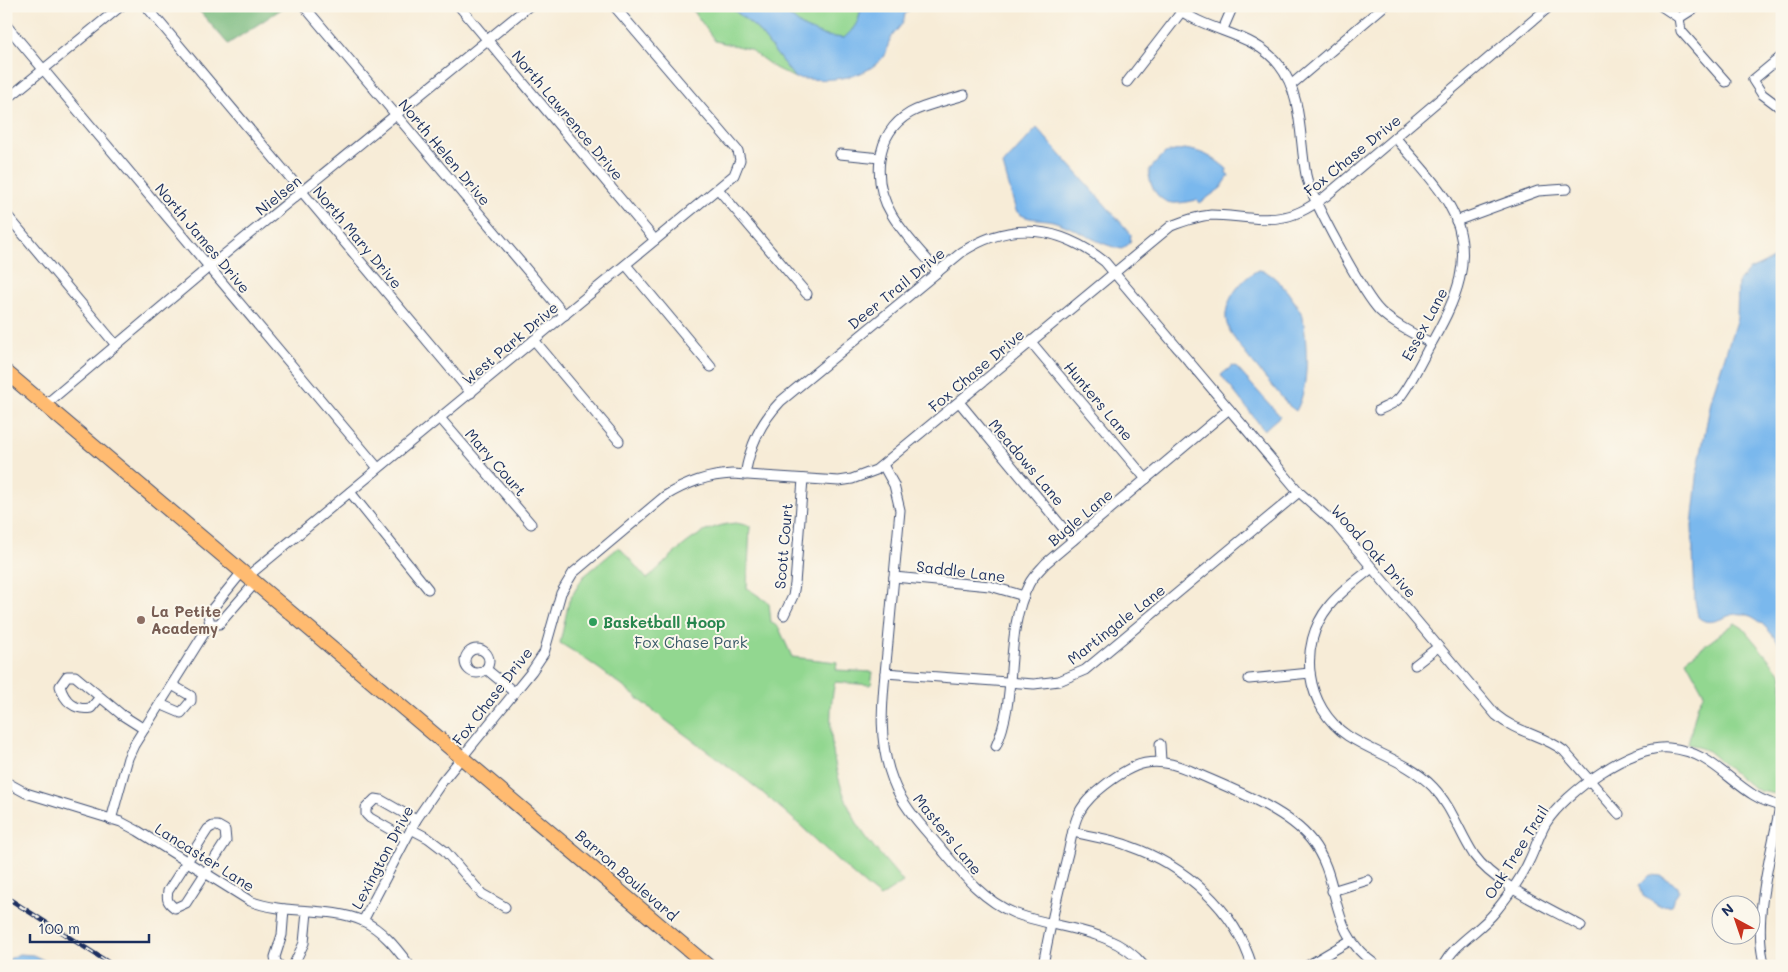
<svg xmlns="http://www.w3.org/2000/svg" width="1788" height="972" font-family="Mali,sans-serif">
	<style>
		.green { fill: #92d790; stroke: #568377 }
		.forest { fill: #75b87a; stroke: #48746c }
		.water { fill: #7ab8ed; stroke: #4a74a6 }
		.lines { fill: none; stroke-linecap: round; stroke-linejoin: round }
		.minor-casing { stroke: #3c4b70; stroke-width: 11 }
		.primary-casing { stroke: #3c4b70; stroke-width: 16 }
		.minor { stroke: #fff; stroke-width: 9 }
		.primary { stroke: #ffbb71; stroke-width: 14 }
		.rail-casing { stroke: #1b2f5e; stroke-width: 4.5 }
		.rail { stroke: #fbf7ec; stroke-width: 2.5; stroke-dasharray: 8; stroke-linecap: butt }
		.education-dot { fill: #8d6e63; stroke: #fbf7ec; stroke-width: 2 }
		.leisure-dot { fill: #2e9e5b; stroke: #fbf7ec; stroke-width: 2 }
		.labels { text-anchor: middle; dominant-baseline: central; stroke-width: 4; stroke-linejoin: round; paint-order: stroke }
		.street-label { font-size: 15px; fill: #1b2f5e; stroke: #fbf7ec }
		.education-label { font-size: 15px; font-weight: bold; fill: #785e54; stroke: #fbf7ec; text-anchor: start }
		.leisure-label { font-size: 15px; font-weight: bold; fill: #27864d; stroke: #fbf7ec; text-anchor: start }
		.park-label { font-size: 15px; fill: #39596a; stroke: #fbf7ec }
	</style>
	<rect width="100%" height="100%" fill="#fbf7ec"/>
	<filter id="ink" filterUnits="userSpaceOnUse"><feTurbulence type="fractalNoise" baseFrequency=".02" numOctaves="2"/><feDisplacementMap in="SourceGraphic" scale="10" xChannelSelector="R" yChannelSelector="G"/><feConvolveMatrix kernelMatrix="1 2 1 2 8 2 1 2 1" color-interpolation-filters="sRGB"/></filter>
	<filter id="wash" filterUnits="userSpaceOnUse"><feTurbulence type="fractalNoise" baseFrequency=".0096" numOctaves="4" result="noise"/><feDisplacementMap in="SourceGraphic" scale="20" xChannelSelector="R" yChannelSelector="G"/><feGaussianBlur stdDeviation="1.12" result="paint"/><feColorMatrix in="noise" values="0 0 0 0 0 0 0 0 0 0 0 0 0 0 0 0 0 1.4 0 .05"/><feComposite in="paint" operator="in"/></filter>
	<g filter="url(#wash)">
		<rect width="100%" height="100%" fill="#f7ecd7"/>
		<!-- green -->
		<g class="green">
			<path d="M690,6H729L757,29L795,78L775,68L749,49L715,41Z"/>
			<path d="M769,6H861C860,21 855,28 844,38C829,37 815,35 802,26C789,18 784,12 769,6Z"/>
			<path d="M736,523L750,526L747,588L769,603L771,622L779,628L792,657L837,662L836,670L873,672L871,685L835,682C824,729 835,788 860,828C872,847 889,864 903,882L880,897C843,868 812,834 776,804C740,773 701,747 664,719C630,692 597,665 560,643L569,601L583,577L619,547L647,579C675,554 696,526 736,523Z"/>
			<path d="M1735,623L1743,628L1782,675V795L1759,791L1744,781L1708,751L1688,743L1698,704L1704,693L1686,660Z"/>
		</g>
		<!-- forest -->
		<path class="forest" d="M195,6H286L228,44Z"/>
		<!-- water -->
		<g class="water">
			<path d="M729,6H769L785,12L803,27L825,36L844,38C855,28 860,21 861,6H914L905,14C904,26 895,30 890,40C887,46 887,53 882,58C862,82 823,81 795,78L757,29Z"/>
			<path d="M1037,128L1131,234L1130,243L1122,249C1098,245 1077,228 1053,221C1040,218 1026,221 1016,211L1003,165Z"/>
			<path d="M1184,149C1202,151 1213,157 1227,169L1226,174L1229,176L1221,188L1200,203L1197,200C1190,201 1183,203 1177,203C1159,205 1148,185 1149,170L1165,153Z"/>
			<path d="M1775,258L1782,282V647C1772,635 1760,616 1743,614C1727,611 1712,630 1698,617L1695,600L1692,526L1698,468L1712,396L1737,318L1738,283L1748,271Z"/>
			<path d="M1258,270C1275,270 1297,303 1303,317C1307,345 1310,386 1296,411L1288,405C1274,386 1232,343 1227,324C1221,304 1241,279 1258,270Z"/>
			<path d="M1232,366L1236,367L1280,416L1264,430L1221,375Z"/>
			<path d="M1650,875L1661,876L1678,886L1679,890L1671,905L1659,906L1643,896L1640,885Z"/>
			<path d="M19,954L33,955L56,966H6V961Z"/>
		</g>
	</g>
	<g filter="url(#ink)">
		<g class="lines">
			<defs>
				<g id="minor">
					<path d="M146,6L471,393"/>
					<path d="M304,6L565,315"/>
					<path d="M459,6L655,240"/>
					<path d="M1175,6C1206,33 1253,31 1279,65C1303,95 1299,139 1306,175C1310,197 1364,295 1380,311C1395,325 1414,334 1431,343"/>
					<path d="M1661,6L1679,18L1698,6"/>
					<path d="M1679,18L1681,31L1726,82"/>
					<path d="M6,25L378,468"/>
					<path d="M1223,29L1233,6"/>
					<path d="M1782,56L1753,80L1762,94L1782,109"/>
					<path d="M1127,82L1182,11"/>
					<path d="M1291,85L1384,6"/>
					<path d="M6,100L121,6"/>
					<path d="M840,154L880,158"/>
					<path d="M718,189L807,294"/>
					<path d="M6,214L116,345"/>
					<path d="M1456,221L1538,191L1567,189"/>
					<path d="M626,265L711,367"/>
					<path d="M938,272C922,253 904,235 892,215C872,182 874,134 910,113C926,104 947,101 964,95"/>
					<path d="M534,340L619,441"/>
					<path d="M1031,342L1146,479"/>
					<path d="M959,402L1073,540"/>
					<path d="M45,405L209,267L529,6"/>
					<path d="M1379,410C1385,407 1391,405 1396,401C1405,395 1422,360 1428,349C1455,303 1479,255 1448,203C1434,179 1412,158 1395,137"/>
					<path d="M440,418L531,524"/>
					<path d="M883,465L894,485L900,510C896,554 892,598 888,642C884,690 875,735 893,781C903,808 925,829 943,851C963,875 984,901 1014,913C1057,930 1113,927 1144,966"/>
					<path d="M745,475C750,446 760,423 781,401L962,252C1011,220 1060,226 1105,262L1299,492L1336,525L1496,715C1517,733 1544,735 1564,751L1619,814"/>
					<path d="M350,492L428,589"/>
					<path d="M1372,568C1357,580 1341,591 1329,606C1297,646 1305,707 1348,736C1376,754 1409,762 1433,787C1452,807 1459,832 1474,855C1496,886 1548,907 1581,926"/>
					<path d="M242,572L208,614L210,624H219L255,583"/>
					<path d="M248,576L734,175L740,160L738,151L614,6"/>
					<path d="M894,577L990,586L1024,596"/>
					<path d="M784,615L793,596L795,584L803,479"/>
					<circle cx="477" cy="661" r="12"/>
					<path d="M1415,665L1438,647"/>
					<path d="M486,669L514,692"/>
					<path d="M885,673L1034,684L1059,681L1085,670L1299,492"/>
					<path d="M1249,679L1310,673"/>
					<path d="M100,697L91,708C75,711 64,701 60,686L67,676H75L122,715L144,729"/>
					<path d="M160,704L181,713L191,701V696L172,685"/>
					<path d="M1160,744L1161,761"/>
					<path d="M996,746C1019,695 1003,634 1029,584C1033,576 1040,570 1046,563L1229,409"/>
					<path d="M6,782L26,793L121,822L138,831L250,901C285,915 328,906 363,921C383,930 397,949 410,966"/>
					<path d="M111,820L128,758L134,745L210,624"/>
					<path d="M213,826H218L225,830L226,841L186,903L175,908C168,903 166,900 168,891L208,829Z"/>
					<path d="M411,829L428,838L445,851L482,894L505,907"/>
					<path d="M1073,832C1092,837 1112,839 1129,846C1184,865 1235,909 1252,966"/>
					<path d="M405,838L370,818L366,814V808L375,799L381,800L416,820"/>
					<path d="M1332,891L1368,880"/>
					<path d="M363,921L416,820L442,782L532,671L544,653L561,593L573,573L665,496C686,483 708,475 732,474L839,481L852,479L876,470L1171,226C1184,221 1197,216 1211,215C1235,215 1261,222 1284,217C1300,214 1313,205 1326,196L1550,6"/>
					<path d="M280,966L276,962L275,957L282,935L284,909"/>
					<path d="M293,966L304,943L307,912"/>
					<path d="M1043,966C1049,929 1058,893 1067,857C1071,843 1072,826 1079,813C1085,801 1095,793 1105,785C1134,762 1154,755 1189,770C1226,787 1286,808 1311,840C1344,882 1325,930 1377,966"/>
					<path d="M1307,966L1351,940"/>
					<path d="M1443,966C1455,942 1479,932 1495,912C1508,896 1521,879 1529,861C1535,849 1539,835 1546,823C1566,792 1631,745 1669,748C1720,752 1736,798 1782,806"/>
					<path d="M1765,966C1751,920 1772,853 1780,806"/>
				</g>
				<path id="primary" d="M6,372L708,966"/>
			</defs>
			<!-- minor casing -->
			<use href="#minor" class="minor-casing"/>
			<!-- primary casing -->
			<use href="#primary" class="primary-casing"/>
			<!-- minor -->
			<use href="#minor" class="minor"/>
			<!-- primary -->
			<use href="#primary" class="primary"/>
			<defs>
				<path id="rail" d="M6,897L114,966"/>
			</defs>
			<!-- rail casing -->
			<use href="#rail" class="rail-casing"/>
			<!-- rail -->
			<use href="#rail" class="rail"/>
		</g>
	</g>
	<!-- markers -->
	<circle class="education-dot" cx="141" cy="620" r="5"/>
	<circle class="leisure-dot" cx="593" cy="622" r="5"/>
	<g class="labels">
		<!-- street labels -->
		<g class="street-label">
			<text transform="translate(568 115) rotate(50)">North Lawrence Drive</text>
			<text transform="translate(445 152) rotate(50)">North Helen Drive</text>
			<text transform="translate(1352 155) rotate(-39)">Fox Chase Drive</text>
			<text transform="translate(278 195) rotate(-39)">Nielsen</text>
			<text transform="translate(358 237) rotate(50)">North Mary Drive</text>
			<text transform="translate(203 238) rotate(50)">North James Drive</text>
			<text transform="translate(896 288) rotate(-39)">Deer Trail Drive</text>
			<text transform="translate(1424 324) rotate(-62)">Essex Lane</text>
			<text transform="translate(510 343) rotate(-40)">West Park Drive</text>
			<text transform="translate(976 370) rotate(-40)">Fox Chase Drive</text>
			<text transform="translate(1099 401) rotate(50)">Hunters Lane</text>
			<text transform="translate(496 462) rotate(49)">Mary Court</text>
			<text transform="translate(1027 462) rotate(50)">Meadows Lane</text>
			<text transform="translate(1080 517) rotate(-40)">Bugle Lane</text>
			<text transform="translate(783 546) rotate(-85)">Scott Court</text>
			<text transform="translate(1374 551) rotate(48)">Wood Oak Drive</text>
			<text transform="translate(961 571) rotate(7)">Saddle Lane</text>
			<text transform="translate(1116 624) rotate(-38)">Martingale Lane</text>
			<text transform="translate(492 696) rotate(-52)">Fox Chase Drive</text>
			<text transform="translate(948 834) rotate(51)">Masters Lane</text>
			<text transform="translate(1516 852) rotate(-58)">Oak Tree Trail</text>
			<text transform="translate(205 857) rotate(32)">Lancaster Lane</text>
			<text transform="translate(382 857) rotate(-62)">Lexington Drive</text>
			<text transform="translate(627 875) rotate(41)">Barron Boulevard</text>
		</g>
		<!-- education labels -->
		<g class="education-label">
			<text x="151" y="611">La Petite<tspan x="151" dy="17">Academy</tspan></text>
		</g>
		<!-- leisure labels -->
		<g class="leisure-label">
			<text x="603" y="622">Basketball Hoop</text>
		</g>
		<!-- park labels -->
		<g class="park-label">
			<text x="691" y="642">Fox Chase Park</text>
		</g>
	</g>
	<!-- margin -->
	<rect width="1788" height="972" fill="none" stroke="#fbf7ec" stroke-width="25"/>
	<!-- north arrow -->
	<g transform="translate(1736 920) rotate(320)"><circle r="24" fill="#fbf7ec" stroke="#a1a7b3"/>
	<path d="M0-4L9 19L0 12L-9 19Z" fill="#c8321e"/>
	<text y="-8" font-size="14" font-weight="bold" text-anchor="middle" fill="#1b2f5e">N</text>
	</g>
	<!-- scale -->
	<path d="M30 934v8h119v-8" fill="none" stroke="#1b2f5e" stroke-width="2.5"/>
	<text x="38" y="934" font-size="15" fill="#1b2f5e" stroke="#fbf7ec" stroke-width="4" paint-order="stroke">100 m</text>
</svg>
